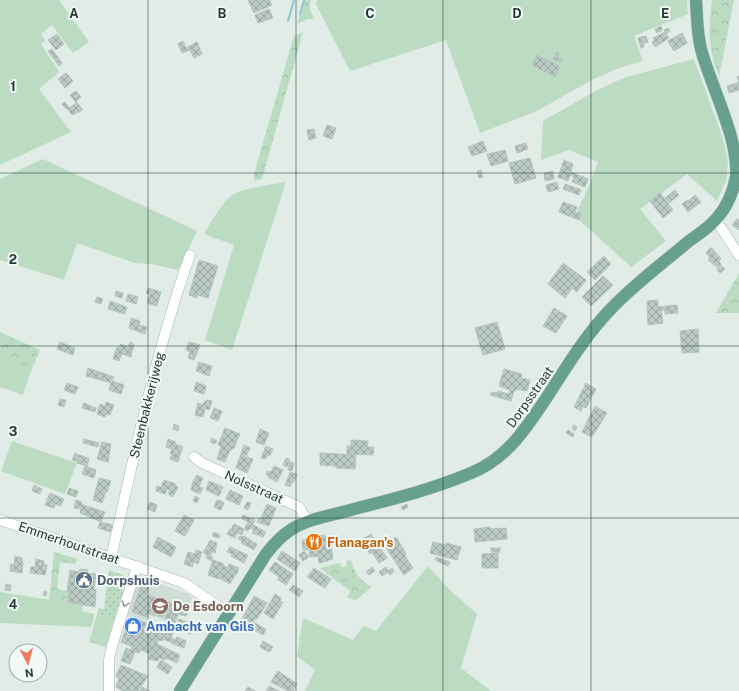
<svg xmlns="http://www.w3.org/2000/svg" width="739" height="691" font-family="'Public Sans',sans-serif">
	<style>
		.built { fill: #d0dcd6 }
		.grass { fill: #bbdcc3 }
		.forest { fill: url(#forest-crowns) }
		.park { fill: url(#park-dots) }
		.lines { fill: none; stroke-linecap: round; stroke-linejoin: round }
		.stream { stroke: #8bc8d0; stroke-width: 2 }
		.building { fill: url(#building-cross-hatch); stroke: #b4c5bd }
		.minor-casing { stroke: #a5b4ae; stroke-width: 11 }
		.major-casing { stroke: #c1c8c6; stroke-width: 13 }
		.minor { stroke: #fff; stroke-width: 10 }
		.major { stroke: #67a08f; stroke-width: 12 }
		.oneway { stroke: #909e9a }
		.grid { fill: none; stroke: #223c34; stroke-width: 1; stroke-opacity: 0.55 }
		.labels { text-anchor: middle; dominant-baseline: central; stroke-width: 4; stroke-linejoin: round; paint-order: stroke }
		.street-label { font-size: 13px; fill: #223c34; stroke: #f2f8f5 }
		.food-label { font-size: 13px; font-weight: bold; fill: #c56008; stroke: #f2f8f5; text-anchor: start }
		.service-label { font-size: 13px; font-weight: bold; fill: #4e5e75; stroke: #f2f8f5; text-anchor: start }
		.education-label { font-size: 13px; font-weight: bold; fill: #785e54; stroke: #f2f8f5; text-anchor: start }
		.shop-label { font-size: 13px; font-weight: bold; fill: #366cbe; stroke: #f2f8f5; text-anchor: start }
		.grid-label { font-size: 13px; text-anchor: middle; font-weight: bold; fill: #223c34; stroke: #f2f8f5; stroke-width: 4; stroke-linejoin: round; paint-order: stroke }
	</style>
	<defs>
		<pattern id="forest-crowns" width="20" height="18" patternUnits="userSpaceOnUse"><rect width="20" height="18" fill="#bbdcc3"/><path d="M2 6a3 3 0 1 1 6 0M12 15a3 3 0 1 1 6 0" fill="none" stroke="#a0bea8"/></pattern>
		<pattern id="park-dots" width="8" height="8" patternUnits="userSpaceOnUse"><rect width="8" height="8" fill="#bbdcc3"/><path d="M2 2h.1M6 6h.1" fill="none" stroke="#a0bea8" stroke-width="1.8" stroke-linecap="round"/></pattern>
		<pattern id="building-cross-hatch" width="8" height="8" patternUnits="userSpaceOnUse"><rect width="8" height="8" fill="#bac9c3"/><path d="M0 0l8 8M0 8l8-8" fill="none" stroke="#97a49f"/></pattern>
	</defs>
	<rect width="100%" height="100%" fill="#e2ece7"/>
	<!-- built -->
	<path class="built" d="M139,577L187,593L192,598L186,616L179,615L175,623L148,615L146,621L127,615Z"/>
	<!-- grass -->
	<g class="grass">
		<path d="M0,0H59L89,42L73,53L52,25L41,34L45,40L41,44L59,72L39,89L71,132L0,165Z"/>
		<path d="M317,0H687L688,14L634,36L643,61L619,68L592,80L535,112L480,133L446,40L350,71L316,4Z"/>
		<path d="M694,59L720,130L725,147L728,162L726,181L717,201L687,174L640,209L666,241L631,267L575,216L588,188L598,162L569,150L541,160L543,121L597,90L626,77Z"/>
		<path d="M43,159L197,231L178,270L151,264L135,263L77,243L64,280L0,260V179Z"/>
		<path d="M286,182L232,350L205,340L234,245L204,234C211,223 222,201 234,194C248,187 271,185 286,182Z"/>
		<path d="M0,361L31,371L23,395L0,387Z"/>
		<path d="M12,441L77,463L65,494L1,471Z"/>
		<path d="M428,566L450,590L477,614L461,668L491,691H305L315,670L297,656L303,618L353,640L363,626L376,631Z"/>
		<path d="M0,592L83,605L82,611L95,614L91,627L0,623Z"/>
		<path d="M97,614L114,619L106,647L89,642Z"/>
	</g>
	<!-- forest -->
	<g class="forest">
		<path d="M304,0H311L309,6L314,19H308L297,24Z"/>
		<path d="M712,0H734L719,77C708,47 708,32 712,0Z"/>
		<path d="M303,32L262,179L254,181V174L294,36Z"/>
		<path d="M739,273V313H716Z"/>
		<path d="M0,332L40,350L31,371L0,361Z"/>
		<path d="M54,552L78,559L75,564L60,562L57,589L68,591L66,602L49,600Z"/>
		<path d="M351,560C356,575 359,579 372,587L356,600L347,598L350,591L320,568L339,563L342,567H344L347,565V561Z"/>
	</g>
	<!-- park -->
	<path class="park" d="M109,570L128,577L114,619L97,614L99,608L104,609Z"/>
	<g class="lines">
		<!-- stream -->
		<g class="stream">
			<path d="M300,14L304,0"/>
			<path d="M288,21L294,0"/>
		</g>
	</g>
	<!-- building -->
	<g class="building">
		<path d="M248,0H269L272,5L254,13Z"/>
		<path d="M269,9L273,18L258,23L255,15Z"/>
		<path d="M661,26L662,30L657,33L655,29Z"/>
		<path d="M668,28L670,31L666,34L669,38L655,47L652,42L655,40L653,38L665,32L664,30Z"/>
		<path d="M682,33L687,43L674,51L668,41Z"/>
		<path d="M57,34L64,44L56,50L48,40Z"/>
		<path d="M646,36L648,42L643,44L641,37Z"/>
		<path d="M641,37L644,47L641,48L638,38Z"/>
		<path d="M183,41L186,48L197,42L202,54L194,58L190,50L182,53L178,44Z"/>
		<path d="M52,49L62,63L59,66L48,51Z"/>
		<path d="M557,52L559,54L558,57L562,59L561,63L553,59Z"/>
		<path d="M537,55L560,66L555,77L532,65Z"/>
		<path d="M66,73L73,81L65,88L58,79Z"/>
		<path d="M739,76V86L728,89L727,86L739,82L737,77Z"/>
		<path d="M739,86V90L729,93L728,89Z"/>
		<path d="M76,91L81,97L76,101L83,110L72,115L67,108L66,109L62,104L65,102L69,108L76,103L70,95Z"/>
		<path d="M327,125L336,128L332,139L323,136Z"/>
		<path d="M314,129L316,138L309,140L307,130Z"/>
		<path d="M483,141L487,151L472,156L468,147Z"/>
		<path d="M526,143L528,149L517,153L515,146Z"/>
		<path d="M505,150L508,161L491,166L487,154Z"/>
		<path d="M530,158L536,178L515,184L509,163Z"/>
		<path d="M564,160L573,164L571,172L588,179L585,187L572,182L574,177L570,175L568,181L558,177Z"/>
		<path d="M481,170L483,177L479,178L477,171Z"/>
		<path d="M553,171L554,179L545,181L544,173Z"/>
		<path d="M557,182L559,189L548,192L546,185Z"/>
		<path d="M565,184L581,190L579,195L563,189Z"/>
		<path d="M675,190L679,195L669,203L665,198Z"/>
		<path d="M660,193L673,210L663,218L650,201Z"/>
		<path d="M695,195L701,202L688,212L682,204L687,200L688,201Z"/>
		<path d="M563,202L577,207L575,212L582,214L579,220L559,212Z"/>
		<path d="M737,219L739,220V230L732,225Z"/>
		<path d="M710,248H712L721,259L719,261L721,264L717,267L708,260L710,258L706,253Z"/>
		<path d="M604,256L611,264L595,280L587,272Z"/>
		<path d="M199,260L218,266L208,298L198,295L197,298L189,295Z"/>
		<path d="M563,263L586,280L577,292L572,288L565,298L548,284Z"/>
		<path d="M721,265L725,269L720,273L717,269Z"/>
		<path d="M603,276L613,285L591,306L582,297Z"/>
		<path d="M148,288L161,292L157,306L147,303L150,294L146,293Z"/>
		<path d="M116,291L123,293L122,298L115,296Z"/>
		<path d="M128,294L138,297L136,304L126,301Z"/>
		<path d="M97,297L103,299L101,304L95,302Z"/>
		<path d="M658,300V307L677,305L678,313L665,314V310H661L663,323L648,325L647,301Z"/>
		<path d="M110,301L127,307L125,314L108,309Z"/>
		<path d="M554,308L567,316L556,333L543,326Z"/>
		<path d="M131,318L140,321L139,325L147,327L145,334L129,328Z"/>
		<path d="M497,322L505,349L483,355L475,328Z"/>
		<path d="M698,329L699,352L682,353L680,331Z"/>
		<path d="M60,342L75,348L73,355L57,349Z"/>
		<path d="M130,342L134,344L131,357L122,354L119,361L113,359L117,347L119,348L121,344L128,347Z"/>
		<path d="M189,342L200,345L194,360L188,358L190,352L186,350Z"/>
		<path d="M199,362L212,366L209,376L196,371Z"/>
		<path d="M88,368L114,377L112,381L124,385L121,394L109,390L111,383L86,376Z"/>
		<path d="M504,369L522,374L521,378L530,380L527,391L516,389L515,391H514L511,401L490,395L491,392L497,393L498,391L509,394L510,390L499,386Z"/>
		<path d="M196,382L206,386L204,394L194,391Z"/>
		<path d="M67,383L78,387L75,394L64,390Z"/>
		<path d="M586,383L596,389L586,408L583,406L581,411L574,407Z"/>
		<path d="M60,399L66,400L64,407L58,405Z"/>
		<path d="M207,400L212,401L209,410L205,408L203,417L195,415L198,403L203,405L204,402Z"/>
		<path d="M106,402L114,405L110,415L106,414L105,417L97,414L100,404L105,406Z"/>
		<path d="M84,403L96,408L95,412L82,408Z"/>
		<path d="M595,406L607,413L592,437L582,432Z"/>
		<path d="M214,408L222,411L218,421L210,418Z"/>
		<path d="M174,424L179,426L178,431L173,429Z"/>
		<path d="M574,425L577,427L575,431L572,428Z"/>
		<path d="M225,428L240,434L234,448L230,450L225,462L217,459L221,446L218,445Z"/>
		<path d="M260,429L269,433L264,445L256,442Z"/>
		<path d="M568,430L574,434L573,437L566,433Z"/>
		<path d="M212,438L217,441L215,444L210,442Z"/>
		<path d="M84,439L99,443L98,447L83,443Z"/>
		<path d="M168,439L176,442L175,444L183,447L181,452L166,447Z"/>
		<path d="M351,440L368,441L367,447H374L373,455L347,454V446H351Z"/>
		<path d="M102,442L111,444L108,462L97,459Z"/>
		<path d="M244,445L250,448L246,457L253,459L247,473L236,468Z"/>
		<path d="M266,446L273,449L270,456L268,455L265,459L261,458Z"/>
		<path d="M172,449L181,452L178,462L170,459L172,454H170Z"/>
		<path d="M75,453L79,455L76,461L72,460Z"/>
		<path d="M320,453L356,455L355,469L336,468V466L320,465Z"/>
		<path d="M79,455L89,458L87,466L77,463Z"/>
		<path d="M286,458L290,460L287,467L283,465Z"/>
		<path d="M290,462L294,463L292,471L288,470Z"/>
		<path d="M85,466L96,470L94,478L82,474Z"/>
		<path d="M274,466L283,470L277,482L269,478V477L266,474L267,471L271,472Z"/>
		<path d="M290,472L297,474L294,482H292L290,487L285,485Z"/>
		<path d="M197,475L203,478L199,487L203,488L200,494L191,490L193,481Z"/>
		<path d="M99,478L111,481L107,492L106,491L102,503L93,500Z"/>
		<path d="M164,480L176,484L175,486L178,487L173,497L168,494L170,490L161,487Z"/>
		<path d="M209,481L223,487L219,496L206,490Z"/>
		<path d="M34,485L42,489L40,494L32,491Z"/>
		<path d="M157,486L167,489L165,494L156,491Z"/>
		<path d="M69,488L78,491L76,497L67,494Z"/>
		<path d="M230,490L243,496L239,505L226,499Z"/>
		<path d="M50,493L64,499L61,506L55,504L54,508L45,505Z"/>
		<path d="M195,496L199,498L197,503L193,501Z"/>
		<path d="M76,500L82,502L81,504L83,505V504V505L105,512L101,522L80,513L81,509L74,508Z"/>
		<path d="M217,500L221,501L218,509L214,507Z"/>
		<path d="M221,501L224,503L221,510L218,509Z"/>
		<path d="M150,502L157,505L155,512L147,509Z"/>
		<path d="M247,502L251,503L248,510L244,508Z"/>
		<path d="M267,504L276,508L271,520L262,516Z"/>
		<path d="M407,504L408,507L403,510L401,507Z"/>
		<path d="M184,515L194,520L185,536L175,531Z"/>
		<path d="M243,515L255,520L253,524L242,519Z"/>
		<path d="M262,516L271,520L269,526L257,522L259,518L261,519Z"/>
		<path d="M100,522L113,525L110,532L98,528Z"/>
		<path d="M248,522L266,532L263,537L252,533L254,530L250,528L248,531L244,529Z"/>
		<path d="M234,524L244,529L242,535L231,529Z"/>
		<path d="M490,527V529L506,528L507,539L475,542L474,529Z"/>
		<path d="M230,529L237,533L235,538L227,534Z"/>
		<path d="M214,532L220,535L219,538L212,536Z"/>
		<path d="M371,534L387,558L379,563L372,552L370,554L361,540Z"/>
		<path d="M315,535V537L325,535V537H330L333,559L328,560V561L319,563L318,556L310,557L309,550H303L302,540H307V538Z"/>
		<path d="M240,536L243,537L244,536L257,544L254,550L241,543L242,541L238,539Z"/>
		<path d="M158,537L176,547L171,557L153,547Z"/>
		<path d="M396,537L406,553L405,556L413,568L404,575L384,545Z"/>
		<path d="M210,540L217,543L215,553L206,548Z"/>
		<path d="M433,542L446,545V543L461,547L457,560L430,553Z"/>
		<path d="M230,547L248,555L244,563L231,556L232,554L227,552Z"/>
		<rect x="491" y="548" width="9" height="4"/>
		<path d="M205,549L212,552L210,556L203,553Z"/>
		<path d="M196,550L202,552L198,564L194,562L192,567L184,564L188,552L195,554Z"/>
		<path d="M282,551L300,563L295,571L277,559Z"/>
		<path d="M304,551L309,557L303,561L299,555Z"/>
		<path d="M498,553V568H482V554Z"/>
		<path d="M207,555L213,557L212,561L206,558Z"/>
		<path d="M15,556L22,558V562H23L22,573L10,571L11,564L14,565Z"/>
		<path d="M436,557L450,562L448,566L435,560Z"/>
		<path d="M36,559L44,561V565H47L45,575L30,573L31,567H35Z"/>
		<path d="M213,560L224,564L221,572L210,569Z"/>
		<path d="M275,562L293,574L286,585L277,579L279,577L269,570Z"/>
		<path d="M229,564L239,568L236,575L226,571L225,572L222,570L223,566L228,567Z"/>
		<path d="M372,567L375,571L369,575L366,572Z"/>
		<path d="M386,567L388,571L392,568L394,572L390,575L388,572L382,576L379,572Z"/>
		<path d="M210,568L221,572L222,570L225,572L226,571L235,575L230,584L219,578L218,579L208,575Z"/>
		<path d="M314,568L331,579L325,588L307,577Z"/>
		<path d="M80,569L88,570L87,573L96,574L94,589L96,590L95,607L67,602L69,592H67L70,570L79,572Z"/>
		<path d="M142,582L150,584L146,595L181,606L179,610L187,613L186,616L178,614L177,617L165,612L163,617L148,613L147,617L132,612Z"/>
		<path d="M6,584L11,585L10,591L5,590Z"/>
		<path d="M293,585L303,591L299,597L289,590Z"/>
		<path d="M44,591L47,592L46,596L43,595Z"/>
		<path d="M275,594L281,598L280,601L283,602L273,619L264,613Z"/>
		<path d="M254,596L267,603L257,619L256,618L253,622L266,629L263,635L253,629L251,632L248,631L250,629L240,623Z"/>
		<path d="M167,613L172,615L169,621L165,620Z"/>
		<path d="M172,615L177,617L176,620L170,618Z"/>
		<path d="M130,617L167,630L162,641L158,640L157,643L136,634L138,629L127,625Z"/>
		<path d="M170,618L176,620L175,623L169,621Z"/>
		<path d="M179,619L194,624L191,634L176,629Z"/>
		<path d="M127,625L138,629L136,634L157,643L153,655L121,642Z"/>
		<path d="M167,630L173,632L170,642L163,639Z"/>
		<path d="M177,637L186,641L184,648L171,643L172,638L176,640Z"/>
		<path d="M263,641L273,647L269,652L260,647Z"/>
		<path d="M157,644L180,655L177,663L166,658L165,660L153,655Z"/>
		<path d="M132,646L141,650L139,653L135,652L130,664L121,661L126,648L130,650Z"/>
		<path d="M150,654L159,657L158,661L148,659Z"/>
		<path d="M161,660L172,667L168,674L157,667Z"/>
		<path d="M121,665L148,676L138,691H123L116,687L119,679L116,676Z"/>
		<path d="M278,671L297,684L293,691H288L271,682Z"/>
		<path d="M269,686L279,691H266Z"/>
		<path d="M142,687L149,691H150H140Z"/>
		<path d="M248,687L255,691H245Z"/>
	</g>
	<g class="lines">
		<defs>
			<g id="minor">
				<path d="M716,220L739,255"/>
				<path d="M194,457L202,463L299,507L308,522"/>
				<path d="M0,520L184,583L228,613"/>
				<path d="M111,558C134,456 155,354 190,255"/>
				<path d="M109,691V660L112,646L137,566"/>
			</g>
			<path id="major" d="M180,691L266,554C273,545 282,535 292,529C310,518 334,515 354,509C394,499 433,489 471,473C506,459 525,430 545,400C565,370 584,337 609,311C633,285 662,264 689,241C699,234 710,227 717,218C727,207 733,192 736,177C739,138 711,87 701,49C697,33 697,16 696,0"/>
		</defs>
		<!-- minor casing -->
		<use href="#minor" class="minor-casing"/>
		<!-- major casing -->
		<use href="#major" class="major-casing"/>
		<!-- minor -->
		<use href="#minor" class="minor"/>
		<!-- major -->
		<use href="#major" class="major"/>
	</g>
	<!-- one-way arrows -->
	<defs><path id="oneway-chevron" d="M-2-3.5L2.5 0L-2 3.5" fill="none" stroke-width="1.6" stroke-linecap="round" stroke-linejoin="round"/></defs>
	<use class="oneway" href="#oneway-chevron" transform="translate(125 604) rotate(108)"/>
	<!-- grid -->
	<path class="grid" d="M148,0V691M296,0V691M443,0V691M591,0V691M0,173H739M0,346H739M0,518H739"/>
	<!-- icons -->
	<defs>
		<symbol id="restaurant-disc" viewBox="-11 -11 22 22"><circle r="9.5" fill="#e8710a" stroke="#f2f8f5"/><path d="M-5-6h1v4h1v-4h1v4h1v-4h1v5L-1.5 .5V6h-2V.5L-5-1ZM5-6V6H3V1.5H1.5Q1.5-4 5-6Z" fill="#fff"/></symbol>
		<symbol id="civic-disc" viewBox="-11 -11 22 22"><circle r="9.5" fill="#5c6f8a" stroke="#f2f8f5"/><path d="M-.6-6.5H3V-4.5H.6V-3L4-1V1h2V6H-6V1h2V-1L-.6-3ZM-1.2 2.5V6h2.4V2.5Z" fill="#fff"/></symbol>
		<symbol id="school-disc" viewBox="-11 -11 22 22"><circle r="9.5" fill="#8d6e63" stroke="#f2f8f5"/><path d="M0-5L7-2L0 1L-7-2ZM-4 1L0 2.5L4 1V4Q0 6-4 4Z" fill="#fff"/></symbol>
		<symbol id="shop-disc" viewBox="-11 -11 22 22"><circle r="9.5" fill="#3f7fe0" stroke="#f2f8f5"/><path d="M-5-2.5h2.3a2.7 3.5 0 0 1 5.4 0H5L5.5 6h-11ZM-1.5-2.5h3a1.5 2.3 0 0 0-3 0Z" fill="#fff"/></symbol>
	</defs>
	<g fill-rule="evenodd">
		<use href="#restaurant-disc" x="304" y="532" width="20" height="20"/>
		<use href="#civic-disc" x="74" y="570" width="20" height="20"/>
		<use href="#school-disc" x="150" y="596" width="20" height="20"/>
		<use href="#shop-disc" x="123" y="616" width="20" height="20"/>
	</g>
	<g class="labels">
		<!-- street labels -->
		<g class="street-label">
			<text transform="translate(530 397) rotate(-55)">Dorpsstraat</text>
			<text transform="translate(147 405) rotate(-76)">Steenbakkerijweg</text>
			<text transform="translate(254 487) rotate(24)">Nolsstraat</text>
			<text transform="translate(69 543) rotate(19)">Emmerhoutstraat</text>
		</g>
		<!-- food labels -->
		<g class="food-label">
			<text x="327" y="542">Flanagan's</text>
		</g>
		<!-- service labels -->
		<g class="service-label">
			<text x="97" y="580">Dorpshuis</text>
		</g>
		<!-- education labels -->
		<g class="education-label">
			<text x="173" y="606">De Esdoorn</text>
		</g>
		<!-- shop labels -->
		<g class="shop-label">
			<text x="146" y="626">Ambacht van Gils</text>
		</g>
	</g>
	<g class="grid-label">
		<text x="74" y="18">A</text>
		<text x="222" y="18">B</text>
		<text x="370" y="18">C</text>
		<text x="517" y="18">D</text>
		<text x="665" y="18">E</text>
		<text x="13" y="91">1</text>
		<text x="13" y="264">2</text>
		<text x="13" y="436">3</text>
		<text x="13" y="609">4</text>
	</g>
	<!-- north arrow -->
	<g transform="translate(28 663) rotate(173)"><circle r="19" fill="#f2f8f5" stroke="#9fada8"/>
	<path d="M0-3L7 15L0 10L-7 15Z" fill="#ef7a5d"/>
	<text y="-6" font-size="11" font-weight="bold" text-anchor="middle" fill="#223c34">N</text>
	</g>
</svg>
